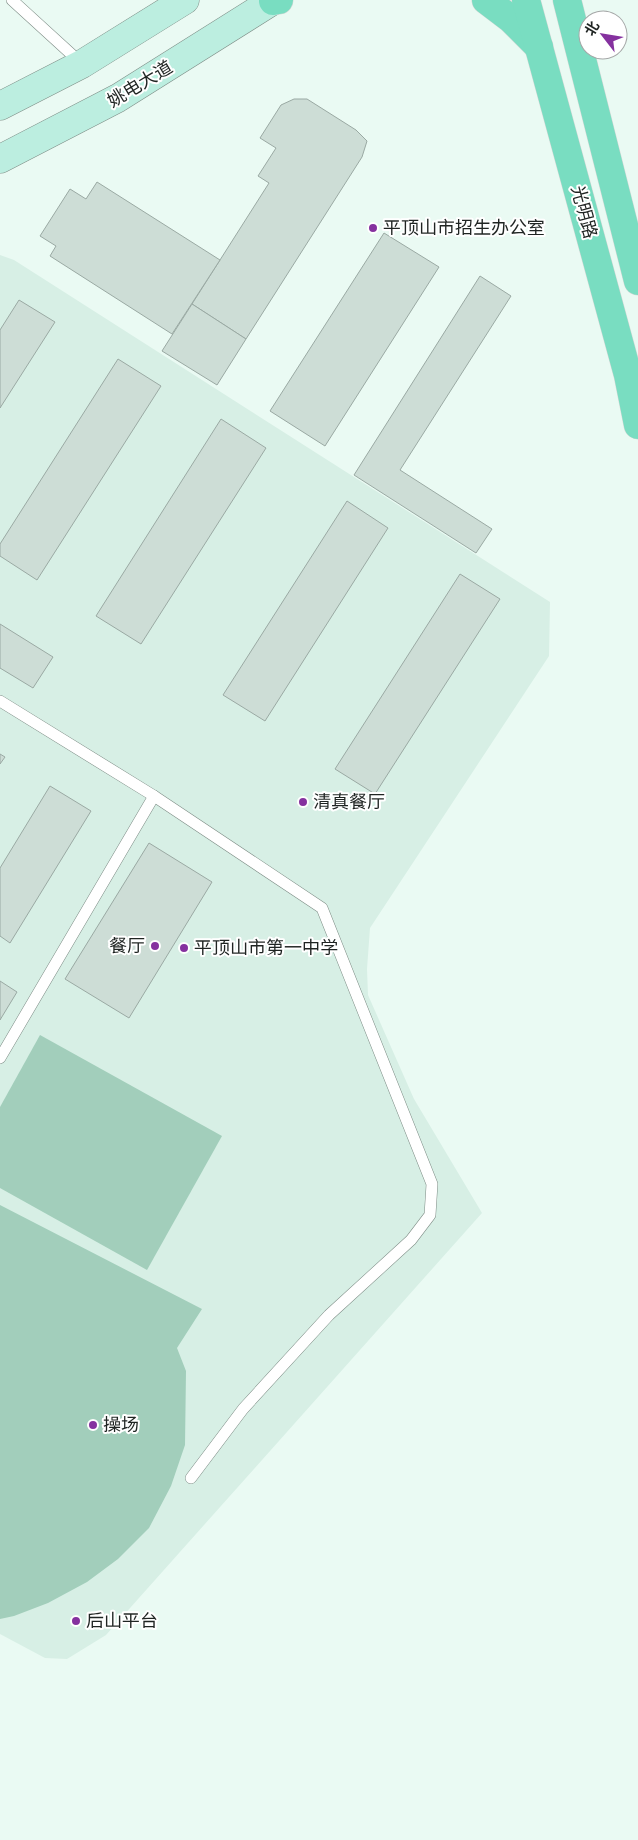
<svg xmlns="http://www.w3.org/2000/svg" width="638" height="1840" font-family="'DM Sans','Noto Sans SC',sans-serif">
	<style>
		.built { fill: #d7efe5 }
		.green { fill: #a2cebb }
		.building { fill: #cdddd6; stroke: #9aa9a3 }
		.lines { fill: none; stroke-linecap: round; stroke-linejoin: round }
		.service-casing { stroke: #7d8c85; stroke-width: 12 }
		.secondary-casing { stroke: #7d8c85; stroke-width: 29 }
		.primary-casing { stroke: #d7d8d7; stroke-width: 29 }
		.service { stroke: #fff; stroke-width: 11 }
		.secondary { stroke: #bceee0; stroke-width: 28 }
		.primary { stroke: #79ddc1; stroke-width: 28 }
		.poi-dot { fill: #85319f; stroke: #fff; stroke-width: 2 }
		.labels { text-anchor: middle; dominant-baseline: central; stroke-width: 4; stroke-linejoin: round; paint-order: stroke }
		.street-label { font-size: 18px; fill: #1f2422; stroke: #fff }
		.poi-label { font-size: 18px; fill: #1f2422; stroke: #fff; text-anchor: start }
	</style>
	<rect width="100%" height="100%" fill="#eafaf3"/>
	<!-- built -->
	<path class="built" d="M0,255L14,260L550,602L549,656L370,928L367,969L368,995L414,1099L482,1213L106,1635L67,1659L45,1658L0,1634Z"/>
	<!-- green -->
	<g class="green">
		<path d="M40,1035L222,1136L147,1270L0,1188V1107Z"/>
		<path d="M0,1205L202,1309L177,1348L186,1371L185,1445L171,1486L149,1528L118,1559L87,1582L48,1603L14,1616L0,1619Z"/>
	</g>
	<!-- building -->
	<g class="building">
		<path d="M294,99H307L356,130L367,141L362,157L246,339L192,304L269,183L258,176L276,148L260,138L281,105Z"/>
		<path d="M97,182L220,260L172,334L50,256L56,246L40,236L70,189L86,199Z"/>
		<path d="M384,233L439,267L325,446L270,411Z"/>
		<path d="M480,276L511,296L400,470L492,529L476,553L354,475Z"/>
		<path d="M19,300L55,322L0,408V330Z"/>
		<path d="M192,304L246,339L217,385L162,351Z"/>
		<path d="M118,359L161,386L37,580L0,556V544Z"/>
		<path d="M221,419L266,448L141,644L96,616Z"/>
		<path d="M347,501L388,528L265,721L223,695Z"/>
		<path d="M460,574L500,599L375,794L335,769Z"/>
		<path d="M0,624L53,657L33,688L0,668Z"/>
		<path d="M0,754L5,757L0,764Z"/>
		<path d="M50,786L91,811L10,943L0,936V868Z"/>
		<path d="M149,843L212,882L129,1018L65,979Z"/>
		<path d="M0,981L17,992L0,1020Z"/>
	</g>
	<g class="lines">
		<defs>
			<g id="service">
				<path d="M12,0L81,63"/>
				<path d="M0,701L154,796L322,908L432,1184L430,1215L411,1240L329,1315L243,1409L191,1478"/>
				<path d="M0,1058L154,796"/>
			</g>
			<g id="secondary">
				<path d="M0,106L82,64L185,0"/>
				<path d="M0,159L118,98L274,0"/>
			</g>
			<g id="primary">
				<path d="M486,0L511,19L539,47"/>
				<path d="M526,0L628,375L638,425"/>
				<path d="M567,0L638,281"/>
				<path d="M273,1L279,0"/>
			</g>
		</defs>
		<!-- service casing -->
		<use href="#service" class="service-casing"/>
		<!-- secondary casing -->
		<use href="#secondary" class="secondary-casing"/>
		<!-- primary casing -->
		<use href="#primary" class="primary-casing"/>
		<!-- service -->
		<use href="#service" class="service"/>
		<!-- secondary -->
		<use href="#secondary" class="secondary"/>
		<!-- primary -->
		<use href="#primary" class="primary"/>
	</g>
	<!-- markers -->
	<g class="poi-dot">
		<circle cx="373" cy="228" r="5"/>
		<circle cx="303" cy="802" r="5"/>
		<circle cx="155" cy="946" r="5"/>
		<circle cx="184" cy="948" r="5"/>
		<circle cx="93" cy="1425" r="5"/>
		<circle cx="76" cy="1621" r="5"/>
	</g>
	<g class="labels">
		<!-- street labels -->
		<g class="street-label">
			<text transform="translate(140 84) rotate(-31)">姚电大道</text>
			<text transform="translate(584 212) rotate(75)">光明路</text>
		</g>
		<!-- poi labels -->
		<g class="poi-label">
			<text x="383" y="228">平顶山市招生办公室</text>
			<text x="313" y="802">清真餐厅</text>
			<text x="145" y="946" text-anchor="end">餐厅</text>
			<text x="194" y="948">平顶山市第一中学</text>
			<text x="103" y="1425">操场</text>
			<text x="86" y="1621">后山平台</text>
		</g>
	</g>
	<!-- north arrow -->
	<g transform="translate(603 35) rotate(301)"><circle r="24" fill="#ffffff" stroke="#a5a7a7"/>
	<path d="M0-4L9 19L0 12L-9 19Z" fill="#85319f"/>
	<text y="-8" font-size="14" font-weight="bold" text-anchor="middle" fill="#1f2422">北</text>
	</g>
</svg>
